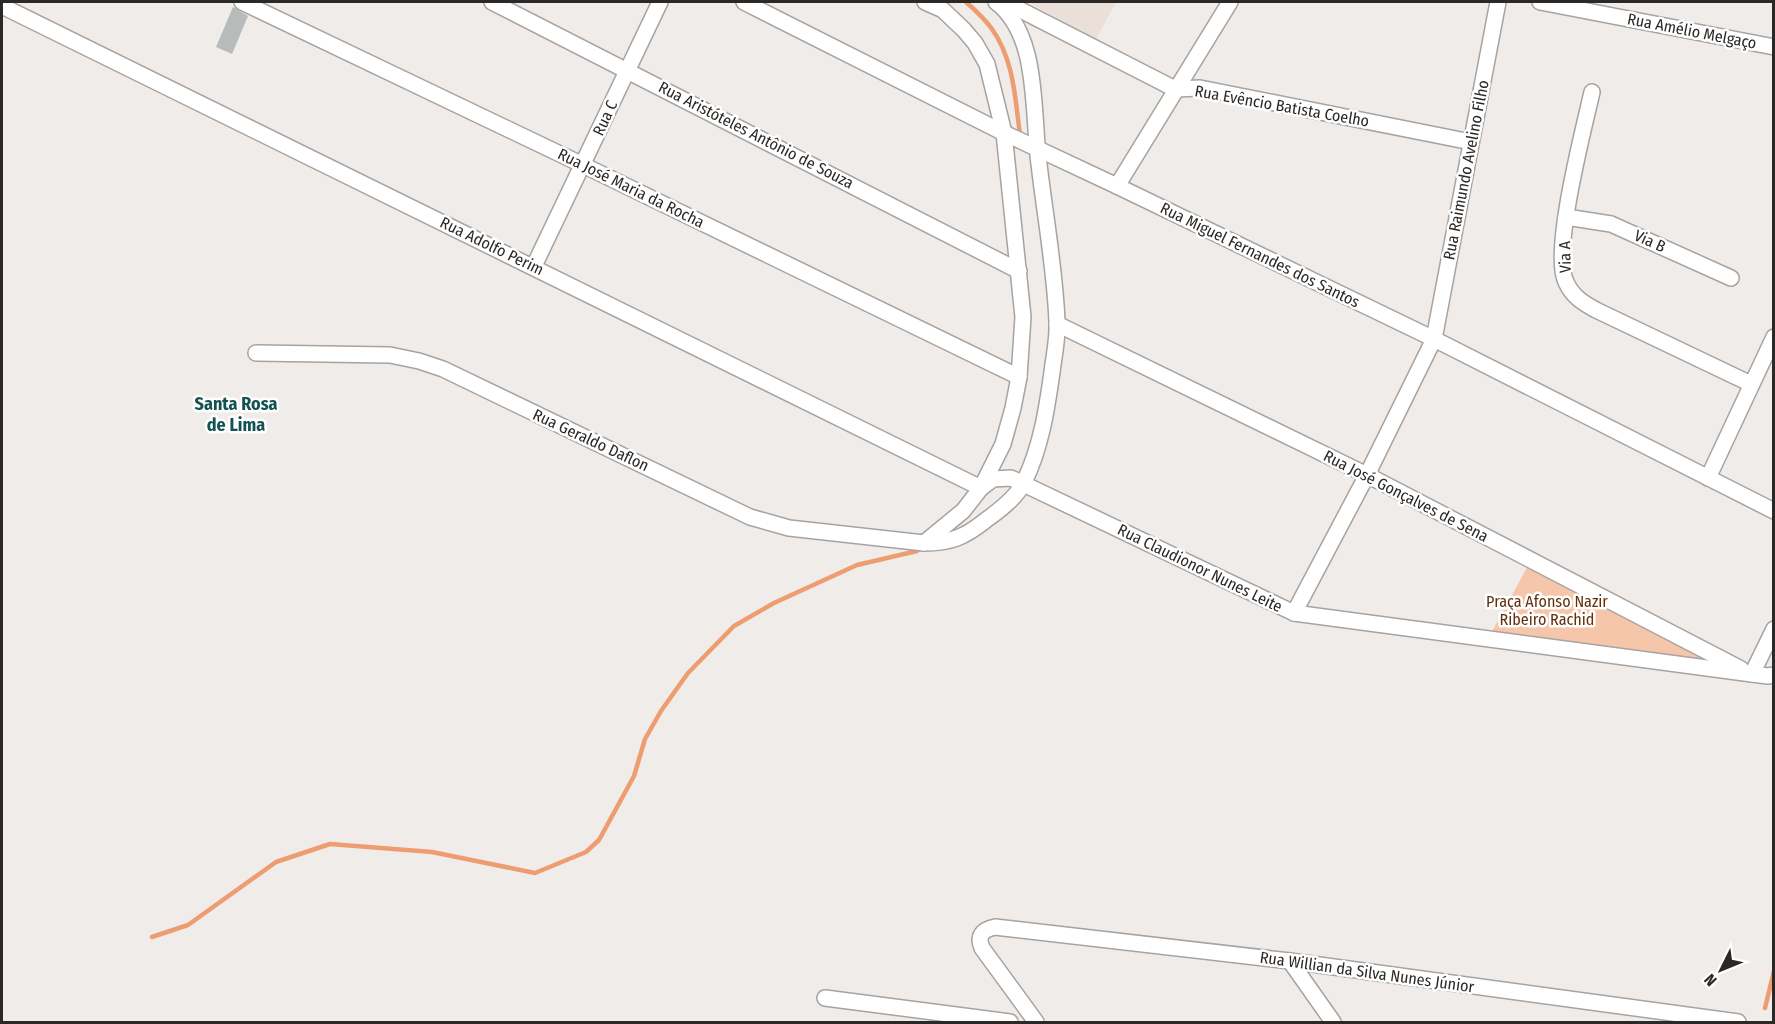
<svg xmlns="http://www.w3.org/2000/svg" width="1775" height="1024" font-family="'Fira Sans Condensed',sans-serif">
	<style>
		.built { fill: #eadfd9 }
		.green { fill: #f6c6ab }
		.lines { fill: none; stroke-linecap: round; stroke-linejoin: round }
		.stream { stroke: #ed9d70; stroke-width: 4.5 }
		.building { fill: #b7bbbb }
		.minor-casing { stroke: #a6a3a1; stroke-width: 18 }
		.minor { stroke: #fff; stroke-width: 15 }
		.labels { text-anchor: middle; dominant-baseline: central; stroke-width: 5; stroke-linejoin: round; paint-order: stroke }
		.street-label { font-size: 16px; fill: #2a2928; stroke: #fff }
		.park-label { font-size: 16px; fill: #62300e; stroke: #fff }
		.neighbourhood-label { font-size: 18px; font-weight: bold; fill: #135152; stroke: #fff }
	</style>
	<rect width="100%" height="100%" fill="#f0ecea"/>
	<!-- built -->
	<path class="built" d="M1029,2H1116L1095,41Z"/>
	<!-- green -->
	<path class="green" d="M1531,560L1752,674L1488,639Z"/>
	<g class="lines">
		<!-- stream -->
		<g class="stream">
			<path d="M966,2C975,10 985,19 992,29C1014,60 1015,98 1020,135"/>
			<path d="M152,937L188,925L276,862L330,844L432,852L535,873L586,852L599,840L634,776L645,739L661,711L688,673L734,626L774,603L857,565L917,551"/>
			<path d="M1765,1008L1774,971"/>
		</g>
	</g>
	<!-- building -->
	<path class="building" d="M233,7L248,16L232,54L216,47Z"/>
	<g class="lines">
		<defs>
			<g id="minor">
				<path d="M242,2L583,165L1019,377"/>
				<path d="M492,2L1019,271"/>
				<path d="M744,2L1004,133L1117,186L1434,339L1774,511"/>
				<path d="M1005,2L1175,89L1200,88L1471,142"/>
				<path d="M1540,2L1774,47"/>
				<path d="M2,6L981,488"/>
				<path d="M1592,92C1584,128 1551,253 1566,282C1572,296 1583,303 1596,310L1751,384"/>
				<path d="M1117,186L1230,2"/>
				<path d="M1566,217L1611,224L1731,278"/>
				<path d="M534,266L660,2"/>
				<path d="M1057,324L1367,475L1741,669"/>
				<path d="M256,353L390,355L419,361L443,369L750,517L789,528L924,543C951,543 965,537 986,520C1000,510 1017,497 1024,482C1041,448 1047,408 1052,372C1054,355 1058,338 1057,322C1055,269 1045,216 1039,164C1032,114 1040,35 996,2"/>
				<path d="M1708,478L1774,337"/>
				<path d="M981,488L993,479L1011,478L1294,613L1752,674L1768,676L1774,675"/>
				<path d="M924,543L963,511L981,488L1003,444L1013,408L1019,377L1023,317L1004,133L987,64L975,43L964,30L943,10L925,2"/>
				<path d="M1294,613L1367,475L1434,339L1498,2"/>
				<path d="M1752,674L1774,629"/>
				<path d="M1290,961L1333,1022"/>
				<path d="M825,998L1010,1022"/>
				<path d="M1036,1022L982,948C977,936 982,930 995,927L1290,961L1738,1022"/>
			</g>
		</defs>
		<!-- minor casing -->
		<use href="#minor" class="minor-casing"/>
		<!-- minor -->
		<use href="#minor" class="minor"/>
	</g>
	<g class="labels">
		<!-- street labels -->
		<g class="street-label">
			<text transform="translate(1692 31) rotate(11)">Rua Amélio Melgaço</text>
			<text transform="translate(1282 106) rotate(10)">Rua Evêncio Batista Coelho</text>
			<text transform="translate(605 118) rotate(-65)">Rua C</text>
			<text transform="translate(756 135) rotate(27)">Rua Aristóteles Antônio de Souza</text>
			<text transform="translate(1466 170) rotate(-79)">Rua Raimundo Avelino Filho</text>
			<text transform="translate(631 188) rotate(26)">Rua José Maria da Rocha</text>
			<text transform="translate(1650 241) rotate(24)">Via B</text>
			<text transform="translate(492 246) rotate(26)">Rua Adolfo Perim</text>
			<text transform="translate(1260 255) rotate(26)">Rua Miguel Fernandes dos Santos</text>
			<text transform="translate(1565 257) rotate(-91)">Via A</text>
			<text transform="translate(591 440) rotate(25)">Rua Geraldo Daflon</text>
			<text transform="translate(1406 496) rotate(27)">Rua José Gonçalves de Sena</text>
			<text transform="translate(1200 568) rotate(26)">Rua Claudionor Nunes Leite</text>
			<text transform="translate(1367 972) rotate(8)">Rua Willian da Silva Nunes Júnior</text>
		</g>
		<!-- park labels -->
		<g class="park-label">
			<text x="1547" y="601">Praça Afonso Nazir<tspan x="1547" dy="18">Ribeiro Rachid</tspan></text>
		</g>
		<!-- neighbourhood labels -->
		<g class="neighbourhood-label">
			<text x="236" y="404">Santa Rosa<tspan x="236" dy="21">de Lima</tspan></text>
		</g>
	</g>
	<!-- border -->
	<rect width="1775" height="1024" fill="none" stroke="#2a2928" stroke-width="6"/>
	<!-- north arrow -->
	<g transform="translate(1721 970) rotate(227)" stroke="#ffffff" stroke-width="4.5" paint-order="stroke">
	<path d="M0-4.5L10 22L0 15L-10 22Z" fill="#2a2928"/>
	<text y="-9" font-size="16" font-weight="bold" text-anchor="middle" fill="#2a2928">N</text>
	</g>
</svg>
